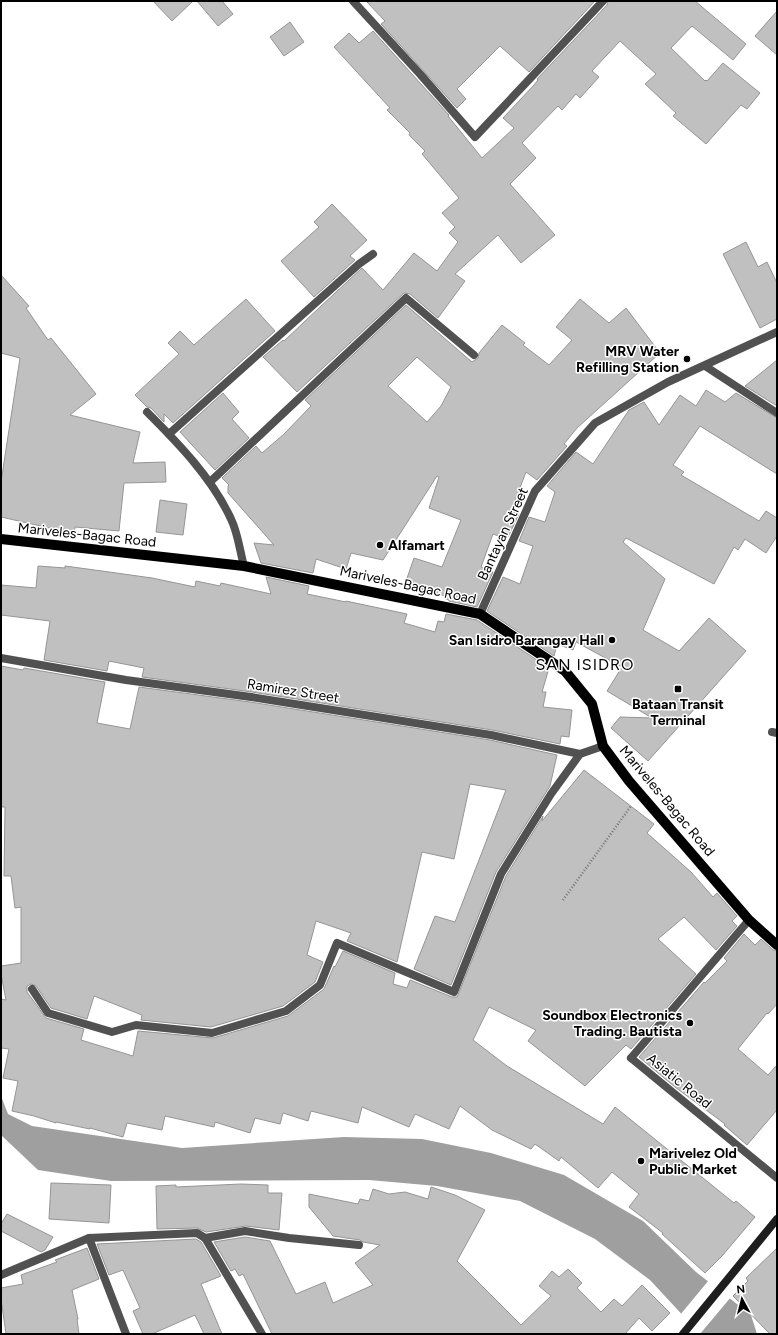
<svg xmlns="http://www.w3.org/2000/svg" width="778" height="1335" font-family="Figtree,sans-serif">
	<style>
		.water { fill: #9f9f9f }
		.pier { fill: #fff }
		.building { fill: #c0c0c0; stroke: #959595; fill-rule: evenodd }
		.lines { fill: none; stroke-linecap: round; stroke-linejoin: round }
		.path { stroke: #737373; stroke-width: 2.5; stroke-dasharray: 1 2; stroke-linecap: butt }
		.service { stroke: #515151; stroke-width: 8 }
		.minor { stroke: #515151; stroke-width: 8 }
		.tertiary { stroke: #515151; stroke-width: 8 }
		.secondary { stroke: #1e1e1e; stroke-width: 8 }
		.primary { stroke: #000; stroke-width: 10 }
		.poi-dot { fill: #000; stroke: #fff; stroke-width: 1.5 }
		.labels { text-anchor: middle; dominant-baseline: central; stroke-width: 3; stroke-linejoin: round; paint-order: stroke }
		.poi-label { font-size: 14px; font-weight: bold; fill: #000; stroke: #fff; text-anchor: end }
		.street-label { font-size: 14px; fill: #000; stroke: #fff }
		.quarter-label { font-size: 16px; letter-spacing: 1px; fill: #000; stroke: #fff }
	</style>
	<rect width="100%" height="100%" fill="#fff"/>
	<!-- water -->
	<path class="water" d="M1,1096L8,1114L32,1126L182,1148L344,1137L422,1139L491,1153L564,1175L643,1221L696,1272L751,1315L757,1334H700L650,1280L595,1239L520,1201L437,1186L369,1180L111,1181L38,1170L1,1135Z"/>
	<!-- pier -->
	<path class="pier" d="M709,1280L731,1297L700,1334H697L680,1315Z"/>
	<!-- building -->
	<g class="building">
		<path d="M153,1H193L172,21Z"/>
		<path d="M197,1H222L233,14L218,26Z"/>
		<path d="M366,1H595L529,72L500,46L457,89L466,99L457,108L381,24L385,21Z"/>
		<path d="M608,1H695L746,44L733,60L692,26L671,48L705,81L706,80L707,81L723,63L760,93L747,109L741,105L706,144L673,116L676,113L645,84L656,74L620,41L592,71L599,77L580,98L576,94L562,110L558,106L522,143L536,158L510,184L555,235L521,263L498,235L455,274L465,281L438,318L410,294L404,293L297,392L263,357L283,340L284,341L320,307L362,268L383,290L414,253L437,271L458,242L449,233L455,227L442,213L459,198L422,154L425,151L409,135L410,133L387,110L390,108L334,47L349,33L359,43L373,31L449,115L448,116L482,158L514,128L503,118L534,85L538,80L537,79L607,5Z"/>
		<path d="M777,11V55L755,36Z"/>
		<path d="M290,22L304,42L284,56L270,37Z"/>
		<path d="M332,204L367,240L350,256L355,260L314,297L281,261L319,227L314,222Z"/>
		<path d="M746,242L758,267L767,262L777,283V319L760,328L723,254Z"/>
		<path d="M1,275L29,306L26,308L48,340L51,338L96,394L70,415L140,432L133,463L165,462L166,482L124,483L119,531L75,527L74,534L54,532V529L1,517V482L20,358L1,353Z"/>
		<path d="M246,299L275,331L173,423L164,414V422L151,408L147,407L135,395L179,354L168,343L180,331L194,345Z"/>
		<path d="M580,299L609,323L626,308L660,353L577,428L564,444L567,446L537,480L526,472L511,511L519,514L508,537L501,535V537L493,534L481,567L493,572L477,607L449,601V600L444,598L445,596L405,584L414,558L442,567L461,520L429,508L439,477L437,476L383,560L351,553L346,569L316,559L313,573L261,563L254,543L274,545L228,493V486L229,485L222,478L256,446L262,453L284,434L311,406L305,400L406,305L472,362L478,358L479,353L502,325L525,343L523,345L549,365L572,340L556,327ZM417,357L451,387L441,406L427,422L388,386Z"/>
		<path d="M777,360V406L745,386Z"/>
		<path d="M706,390L725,402L736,393L777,418V474L700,426L673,465L684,472L681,475L759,521L766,511L777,518V536L766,553L745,539L738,550L734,547L714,584L626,538L623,542L665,579L643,630L679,651L709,618L746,651L648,761L611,728L620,717L652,718L607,691L622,667L576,642L573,650L557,644L554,656L487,611L503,577L520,584L533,546L519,541L529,517L545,522L555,492L547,486L576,452L593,464L629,410L644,402L659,425L680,395L696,406Z"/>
		<path d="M223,393L239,412L232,419L249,438L215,470L180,432Z"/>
		<path d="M160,500L187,504L183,535L156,532Z"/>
		<path d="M38,566L65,568V566L102,571L152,578L195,587L196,581L220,586L221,583L271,594L266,577L309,586L307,594L346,602V601L407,614L404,623L435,632L438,621L444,622L446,614L477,620L549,668L542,692H546L543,707L572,710L569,737L561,736L560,744L492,730L252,692L142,677L144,668L109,661L107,671L44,660L50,621L1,615V585L36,588Z"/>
		<path d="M1,666L23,670L24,668L105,682L97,723L130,729L139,687L250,702L490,740L557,755L550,786L496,872L451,985L414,969L435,916L455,922L506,790L470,784L454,859L422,852L397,962L347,941L351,933L316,921L307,955L323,962L315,982L283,1006L211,1027L141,1020L142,1015L94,996L87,1019L51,1008L36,986L31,984L27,986V992L46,1018L84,1029L81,1040L133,1056L138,1031L213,1038L288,1016L324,989L334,966L335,967L343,951L395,973L393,984L407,988L410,980L452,997H457L506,876L543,816L542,821L584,770L654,824L647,833L691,872L713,897L717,893L737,916L732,921L737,926L716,950L684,917L658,939L696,974L631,1049L626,1045L585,1086L528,1041L536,1030L489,1007L473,1040L507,1066L603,1124L615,1107L734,1203L736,1201L755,1217L722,1256L705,1273L662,1234L663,1233L629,1207L639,1194L612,1172L598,1188L561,1157L559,1161L535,1144L531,1149L492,1130L460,1106L449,1129L415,1114L409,1127L362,1107L358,1123L311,1111L308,1121L283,1113L280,1124L255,1118L250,1133L215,1122L214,1127L165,1116L162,1130L127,1123L123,1137L90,1128V1129L56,1122V1123L34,1116L12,1111L18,1081L3,1078L9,1049L1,1048V999L6,1000L1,974V966L21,963V907L15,908L11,876H4L5,807H1Z"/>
		<path d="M744,934L755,945L761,939L773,950L777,951V1004L768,1014L767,1013L738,1049L768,1075L777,1065V1110L747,1145L724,1125L725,1124L675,1087L639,1057L704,982L705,983L727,961L724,958Z"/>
		<path d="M51,1183L111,1185L109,1223L49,1219Z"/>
		<path d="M241,1184L268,1185V1193H282L279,1230L246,1226L206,1232L197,1228L157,1229L156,1186L176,1185V1187Z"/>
		<path d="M431,1187L455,1195L485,1210L457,1261L521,1325L551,1296L539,1286L552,1271L559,1277L568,1269L582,1283L577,1288L601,1312L614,1299L622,1306L642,1285L670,1313L652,1331L639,1318L625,1334H272L243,1274L239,1276L235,1269L231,1271L214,1242L245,1237L270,1241L296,1294L325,1282L333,1303L373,1285L355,1263L380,1245L363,1242L360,1240L333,1236L309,1207V1194L358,1204L360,1199L369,1201L373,1189L389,1194L405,1192L428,1199Z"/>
		<path d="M7,1214L53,1237L45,1250L41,1252L1,1231V1224Z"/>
		<path d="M196,1239L201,1242L221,1276L201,1284L222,1334H204L195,1315L152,1334H143L133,1311L140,1308L123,1270L109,1275L97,1244Z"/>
		<path d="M87,1248L99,1279L72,1290L78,1319H77L79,1334H6L1,1299V1288L23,1284L21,1275L57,1262L55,1260Z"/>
		<path d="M777,1248V1334H770L733,1296L748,1281L746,1278Z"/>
	</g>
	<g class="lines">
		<!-- path -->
		<path class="path" d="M563,900L631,806"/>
		<!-- service -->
		<g class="service">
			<path d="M353,1L420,74L475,137L603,1"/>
			<path d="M631,1058L777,1178"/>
		</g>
		<!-- minor -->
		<g class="minor">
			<path d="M705,366L777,413"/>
			<path d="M147,412C179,444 212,478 231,519C238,533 240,552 244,566"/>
			<path d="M169,434L359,264L373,254"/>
			<path d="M210,482L406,298L474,355"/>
			<path d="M1,658L126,680L251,697L491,735L580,754"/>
			<path d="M772,732L777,733"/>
			<path d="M32,989L48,1013L112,1032L136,1025L212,1033L286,1011L320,985L337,943L454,992L501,874L551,794L580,754L603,746"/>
			<path d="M631,1058L749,920"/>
			<path d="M89,1238L126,1334"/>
			<path d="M205,1238L262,1334"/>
			<path d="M1,1275L89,1238L197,1233L205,1238L245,1231L289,1238L359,1245"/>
		</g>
		<!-- tertiary -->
		<path class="tertiary" d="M480,614L535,491L595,423L668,382L777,332"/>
		<!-- secondary -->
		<path class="secondary" d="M683,1334L777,1219"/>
		<!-- primary -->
		<path class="primary" d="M1,539L244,566L480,614L565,671L592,704L603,746L629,781L749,920L777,945"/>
	</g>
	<!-- markers -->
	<g class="poi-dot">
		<circle cx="687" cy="359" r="4"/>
		<circle cx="380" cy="545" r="4"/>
		<circle cx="612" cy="640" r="4"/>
		<rect x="674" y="685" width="8" height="8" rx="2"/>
		<circle cx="690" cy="1023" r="4"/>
		<circle cx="641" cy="1161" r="4"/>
	</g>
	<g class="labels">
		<!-- poi labels -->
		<g class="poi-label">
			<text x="679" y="351">MRV Water<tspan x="679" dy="16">Refilling Station</tspan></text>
			<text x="388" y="545" text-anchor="start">Alfamart</text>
			<text x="604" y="640">San Isidro Barangay Hall</text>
			<text x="678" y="704" text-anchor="middle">Bataan Transit<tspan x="678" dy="16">Terminal</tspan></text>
			<text x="682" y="1015">Soundbox Electronics<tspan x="682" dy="16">Trading. Bautista</tspan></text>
			<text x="649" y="1153" text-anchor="start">Marivelez Old<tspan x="649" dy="16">Public Market</tspan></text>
		</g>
		<!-- street labels -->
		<g class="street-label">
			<text transform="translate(503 534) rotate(-65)">Bantayan Street</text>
			<text transform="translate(87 535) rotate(6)">Mariveles-Bagac Road</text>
			<text transform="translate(408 585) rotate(12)">Mariveles-Bagac Road</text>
			<text transform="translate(293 691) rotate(9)">Ramirez Street</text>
			<text transform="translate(667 801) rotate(50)">Mariveles-Bagac Road</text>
			<text transform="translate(679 1081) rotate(39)">Asiatic Road</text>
		</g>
		<!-- quarter labels -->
		<g class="quarter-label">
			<text x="585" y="664">SAN ISIDRO</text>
		</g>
	</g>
	<!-- border -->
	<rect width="778" height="1335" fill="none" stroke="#000000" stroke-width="4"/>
	<!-- north arrow -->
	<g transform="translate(742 1299) rotate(353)" stroke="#ffffff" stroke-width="3" paint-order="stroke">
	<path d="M0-3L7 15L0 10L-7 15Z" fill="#000000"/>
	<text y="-6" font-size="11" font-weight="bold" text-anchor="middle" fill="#000000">N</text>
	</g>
</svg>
